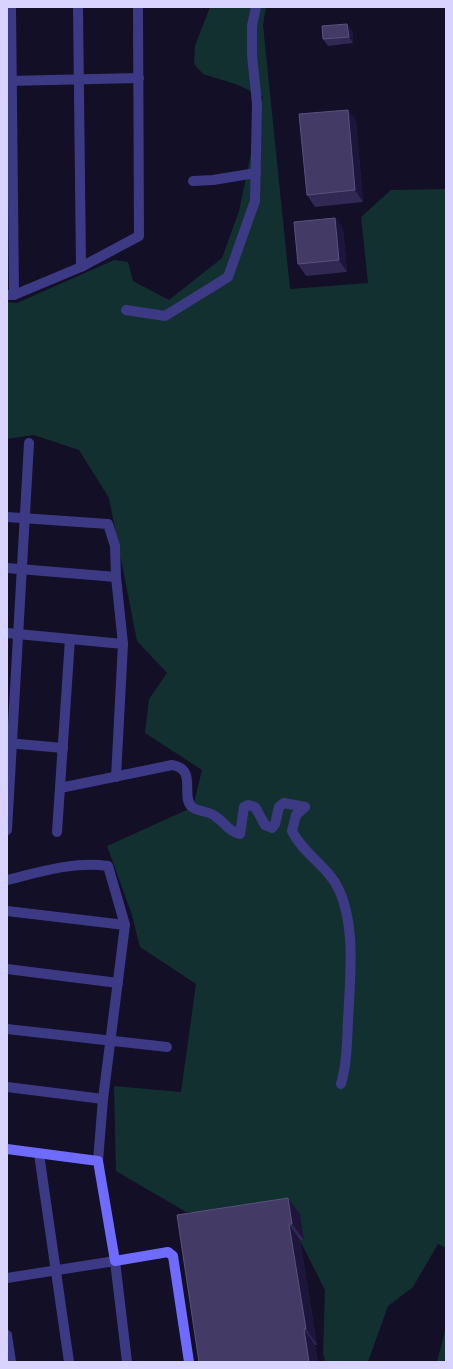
<svg xmlns="http://www.w3.org/2000/svg" width="453" height="1369" font-family="'PT Sans',sans-serif">
	<style>
		.green { fill: #12302f }
		.lines { fill: none; stroke-linecap: round; stroke-linejoin: round }
		.street { stroke: #3d3a85; stroke-width: 10 }
		.secondary { stroke: #6f6bff; stroke-width: 10 }
		.wall { fill: #312854 }
		.shaded-wall { fill: #1d163a }
		.building { fill: #433a66; stroke: #5a527e }
	</style>
	<rect width="100%" height="100%" fill="#130f26"/>
	<!-- green -->
	<g class="green">
		<path d="M210,7H266L263,25L290,289L368,283L361,217L391,190L446,189V1248L438,1244L413,1287L388,1306L368,1362H325L323,1353L325,1290L286,1213L186,1212L116,1171L114,1086L181,1092L196,984L140,947L132,915L107,846L193,807L202,770L145,733L149,699L167,673L137,641L109,498L79,450L34,435L7,439V302L17,303L114,260L128,262L133,281L169,300L222,258L239,211L263,97L238,85L203,74L194,64L195,46Z"/>
		<path d="M446,1327V1362H437Z"/>
	</g>
	<g class="lines">
		<!-- street -->
		<g class="street">
			<path d="M11,7L14,295"/>
			<path d="M78,7L81,267"/>
			<path d="M7,81L139,78"/>
			<path d="M193,181L213,180L256,173"/>
			<path d="M7,295H14L81,267L139,236L138,7"/>
			<path d="M126,310L165,316L228,277L255,201L257,104L252,55V26L256,7"/>
			<path d="M7,517L108,524L115,546L116,577"/>
			<path d="M7,568L116,577L123,644"/>
			<path d="M7,633L123,644L116,777"/>
			<path d="M7,743L63,748"/>
			<path d="M60,788L172,765C198,769 180,797 192,807C198,812 209,811 215,816C224,822 229,832 240,834L244,807L248,805L255,807L265,825L272,828L275,824L279,807L284,803L305,807"/>
			<path d="M305,807L296,815L292,831C303,854 329,867 339,890C356,927 350,980 348,1020C347,1042 347,1063 341,1084"/>
			<path d="M7,830L29,443"/>
			<path d="M57,832L70,639"/>
			<path d="M7,880C40,872 74,861 108,866L125,925L103,1099L98,1161"/>
			<path d="M7,911L125,925"/>
			<path d="M7,969L118,983"/>
			<path d="M7,1029L167,1047"/>
			<path d="M7,1087L103,1099"/>
			<path d="M39,1154L69,1362"/>
			<path d="M7,1278L115,1261L127,1362"/>
			<path d="M7,1335L11,1362"/>
		</g>
		<!-- secondary -->
		<path class="secondary" d="M7,1149L98,1161L115,1261L168,1252L173,1256L189,1362"/>
	</g>
	<!-- wall -->
	<g class="wall">
		<path d="M352,30L353,43L328,46L323,39Z"/>
		<path d="M348,110L356,121L363,202L315,207L307,195Z"/>
		<path d="M335,218L343,229L347,272L306,276L298,264Z"/>
		<path d="M288,1198L300,1214L304,1240H300L317,1345H315L318,1362H199Z"/>
	</g>
	<!-- shaded-wall -->
	<g class="shaded-wall">
		<path d="M347,24L352,30L353,43L349,37Z"/>
		<path d="M348,110L356,121L363,202L355,190Z"/>
		<path d="M335,218L343,229L347,272L339,260Z"/>
		<path d="M288,1198L300,1214L304,1240L292,1224Z"/>
		<path d="M289,1224L300,1240L317,1345L306,1329Z"/>
		<path d="M304,1329L315,1345L318,1362H309Z"/>
	</g>
	<!-- building -->
	<g class="building">
		<path d="M347,24L349,37L323,39L322,26Z"/>
		<path d="M348,110L355,190L307,195L299,114Z"/>
		<path d="M335,218L339,260L298,264L294,222Z"/>
		<path d="M288,1198L292,1224H289L306,1329H304L309,1362H199L177,1215Z"/>
	</g>
	<!-- border -->
	<rect width="453" height="1369" fill="none" stroke="#d9d4ff" stroke-width="16"/>
</svg>
